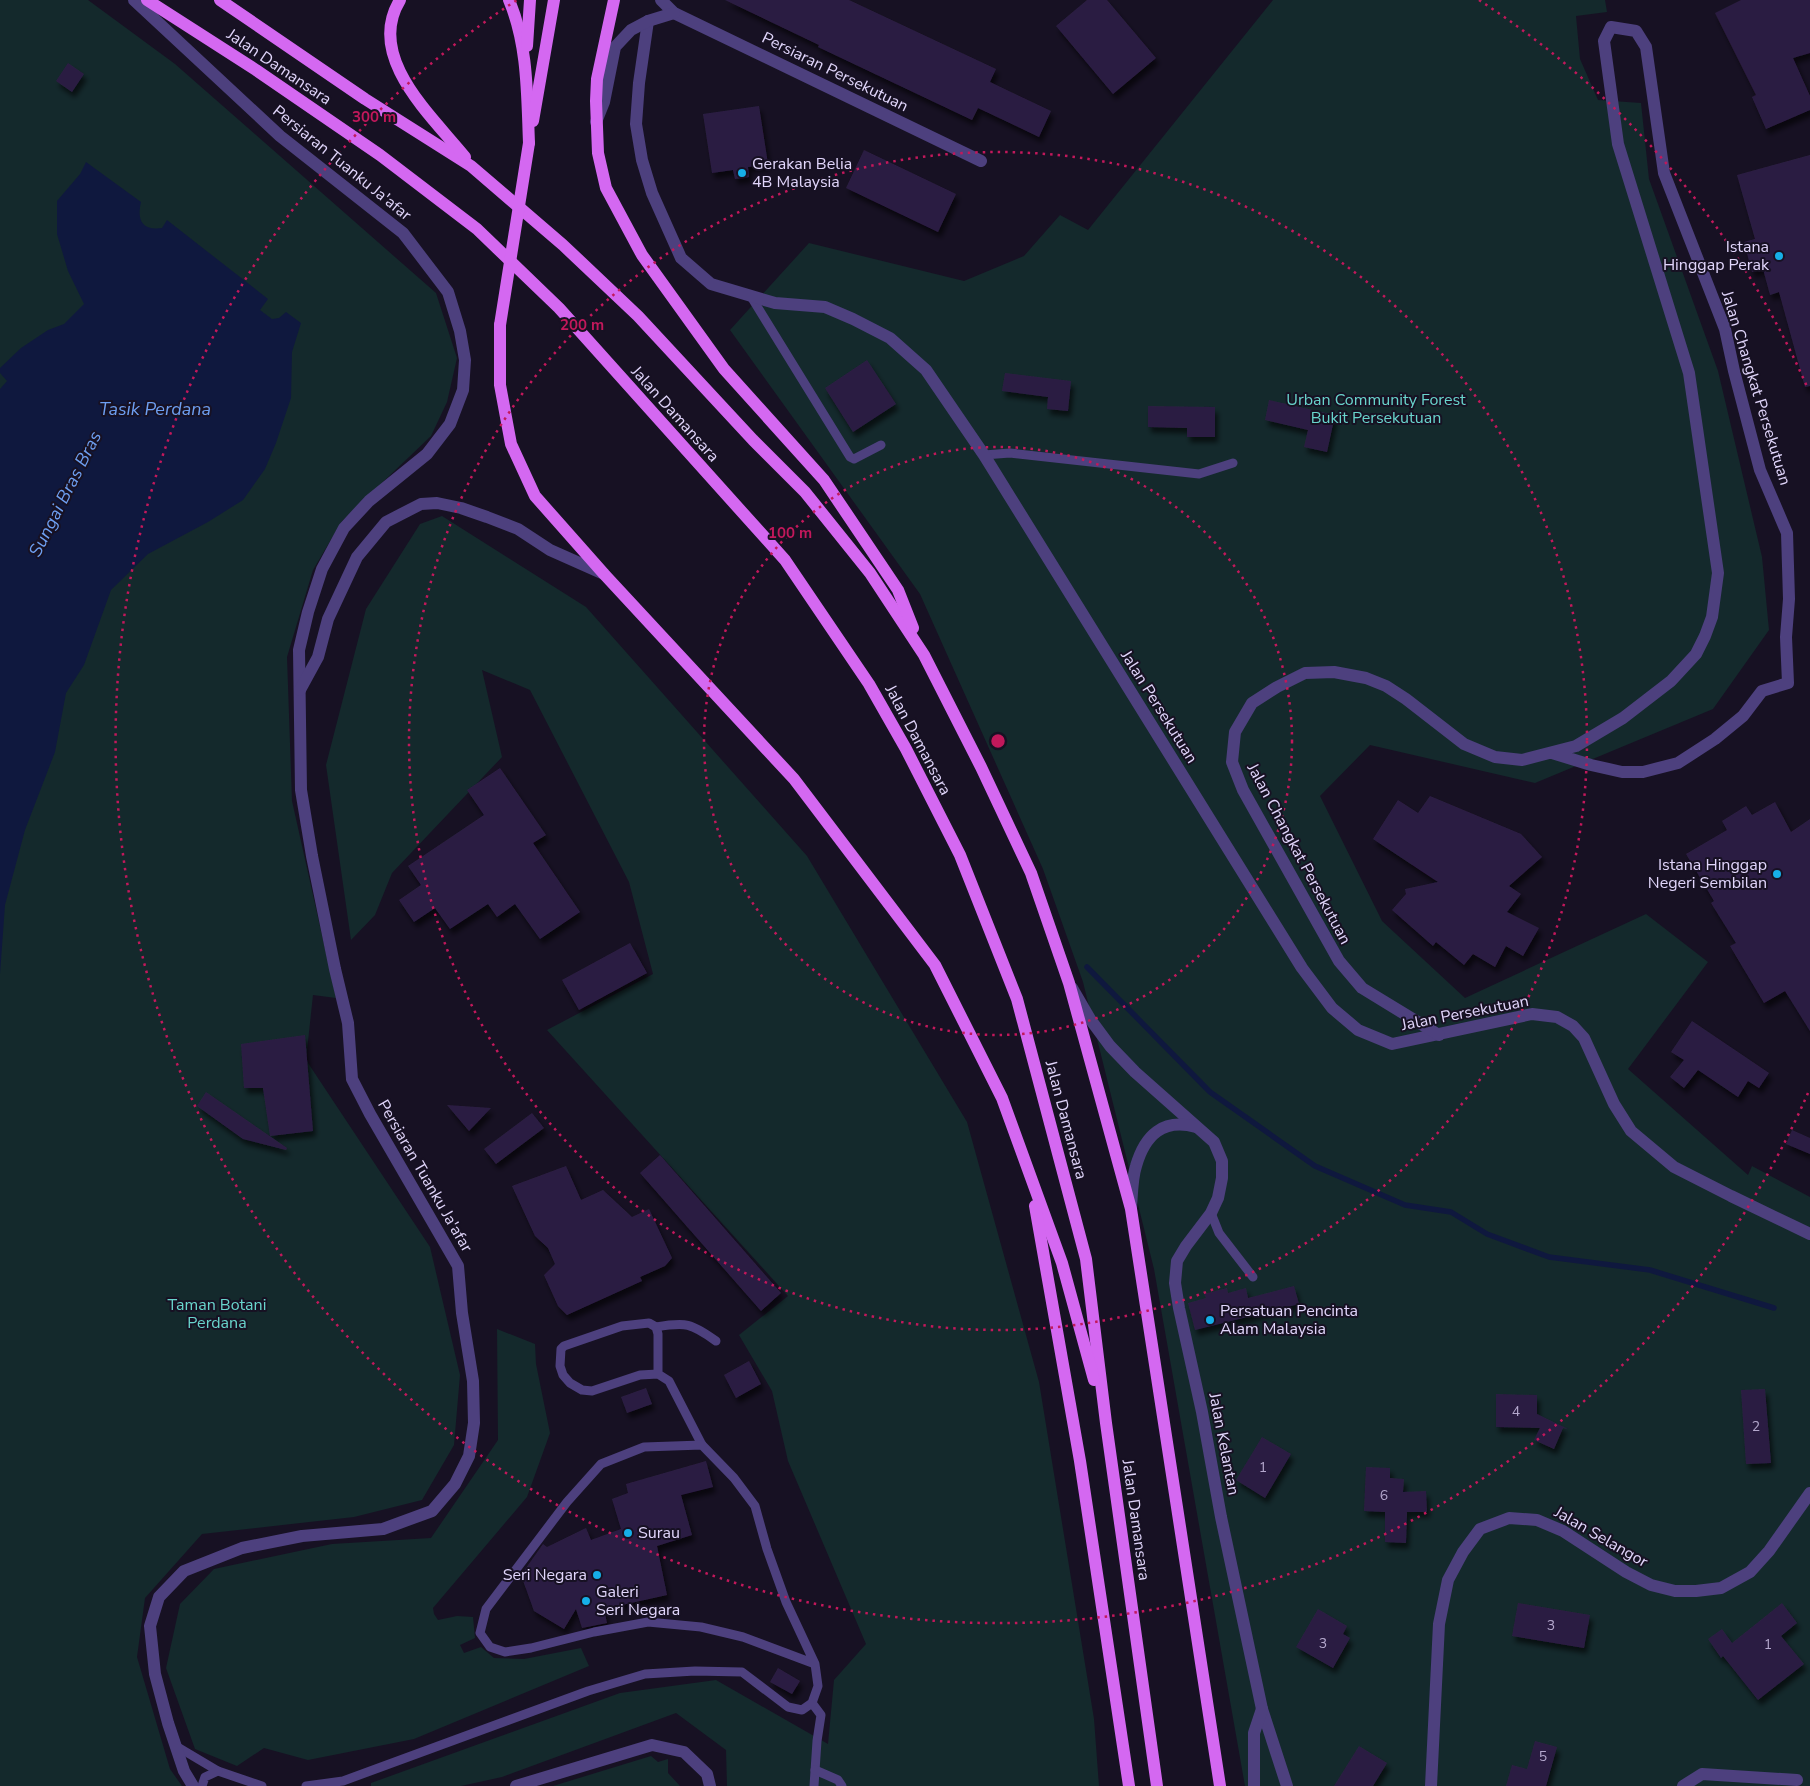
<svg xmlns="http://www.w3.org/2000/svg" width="1810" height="1786" font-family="'Nunito Sans',sans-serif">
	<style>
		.green { fill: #14292c }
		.water { fill: #0f183e }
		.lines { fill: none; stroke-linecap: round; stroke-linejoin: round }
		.stream { stroke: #0f183e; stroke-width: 5.5 }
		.building { fill: #2c1e42; filter: url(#shadow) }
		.service { stroke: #4d407e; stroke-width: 9 }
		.minor { stroke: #4d407e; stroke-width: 12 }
		.primary { stroke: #d468f1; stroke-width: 12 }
		.primary-bridge { stroke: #d468f1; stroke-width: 12 }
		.ring { fill: none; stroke: #c2185b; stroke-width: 2.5; stroke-dasharray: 2.5 5 }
		.poi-dot { fill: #16afe8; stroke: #171123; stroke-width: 2 }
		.labels { text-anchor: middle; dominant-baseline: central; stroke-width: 4; stroke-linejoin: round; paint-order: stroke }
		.number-label { font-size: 14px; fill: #b4a8cd }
		.street-label { font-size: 16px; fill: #e1d6fb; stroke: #171123 }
		.poi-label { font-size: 16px; fill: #e1d6fb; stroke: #171123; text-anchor: start }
		.park-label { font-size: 16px; fill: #69d4cc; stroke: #171123 }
		.water-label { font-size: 18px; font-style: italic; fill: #6e9ff1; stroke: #171123 }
		.centre { fill: #c2185b; stroke: #171123; stroke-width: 2.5 }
		.ring-label { font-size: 15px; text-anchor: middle; font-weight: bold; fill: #c2185b; stroke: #171123; stroke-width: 4; stroke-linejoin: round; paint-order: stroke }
	</style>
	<defs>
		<filter id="shadow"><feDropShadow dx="3" dy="5.5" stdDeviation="2.5" flood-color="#0009"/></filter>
	</defs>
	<rect width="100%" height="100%" fill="#171123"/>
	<!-- green -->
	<g class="green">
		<path d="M0,0H88L175,64L436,293L457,358L447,402L431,436L342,521L313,570L287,657L292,801L336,998L313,995L306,1060L430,1247L460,1375L454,1445L422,1500L354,1517L202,1534L145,1598L137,1657L170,1769L182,1786H0Z"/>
		<path d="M1273,0H1605L1607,12L1576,16L1580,59L1598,100L1641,103L1649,179L1718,371L1762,557L1769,630L1713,709L1535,783L1370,745L1320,796L1382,921L1465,998L1646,914L1708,962L1628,1069L1748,1175L1752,1166L1810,1197V1786H1245L1154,1269L1083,982L1043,869L920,594L730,330L809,243L964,281L1024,256L1060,215L1088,230Z"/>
		<path d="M442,516L586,607L807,856L967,1122L1039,1382L1094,1719L1099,1786H727L726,1750L676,1713L502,1777L461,1786H371V1783L620,1693L716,1680L828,1744L834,1680L866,1644L788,1461L772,1391L739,1335L788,1296L547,1030L653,974L629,882L530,690L482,670L502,757L392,873L375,915L351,940L326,765L366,609L420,524Z"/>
		<path d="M497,1329L535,1344L536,1364L550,1433L527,1497L433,1608L434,1614L438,1620L457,1616L473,1617L475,1638L460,1645L464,1653L481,1647L494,1658L524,1659L581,1648L589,1666L414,1739L308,1760L264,1748L237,1766L195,1749L166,1668L180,1604L214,1569L332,1544L431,1538L498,1440Z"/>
		<path d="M651,1756L658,1762L668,1759V1773L680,1786H553Z"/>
	</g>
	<!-- water -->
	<path class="water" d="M86,162L141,202C137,219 141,231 162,228L167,220L268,299L260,310L272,319L279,318L286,312L301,323L292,352L291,398L276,443L265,469L243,500L208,522L148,554L111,590L84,665L66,693L55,752L25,830L5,905L0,974V389L7,381L0,373V368L21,348L48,330L64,324L84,304L68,271L57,234V201L80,174Z"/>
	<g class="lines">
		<!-- stream -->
		<path class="stream" d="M1087,967L1210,1092L1315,1166L1405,1205L1451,1212L1487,1234L1549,1257L1650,1270L1774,1308"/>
	</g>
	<!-- building -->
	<g class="building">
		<path d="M725,0H849L996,69L990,82L1051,111L1039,137L978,108L972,120L818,47L819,45Z"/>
		<path d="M1087,0H1107L1156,58L1113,94L1056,26Z"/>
		<path d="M1741,0H1810V53L1793,58L1810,96V110L1766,129L1752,97L1756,95L1715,13Z"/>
		<path d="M68,63L84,74L72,92L56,81Z"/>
		<path d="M759,106L768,164L748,167L749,177L735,179L733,170L712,173L703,114Z"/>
		<path d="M864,150L956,194L938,232L846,188Z"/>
		<path d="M1810,155V386L1805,387L1779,292L1770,295L1763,269L1752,272L1744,242L1755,239L1737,175Z"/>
		<path d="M867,360L896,404L853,432L825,388Z"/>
		<path d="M1005,373L1071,381L1068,411L1047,409L1048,397L1002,391Z"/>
		<path d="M1269,400L1335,415L1327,452L1304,447L1308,430L1265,420Z"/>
		<path d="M1148,406L1215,407V437H1187V428L1148,427Z"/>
		<path d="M500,768L546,835L533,843L580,912L540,939L515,904L497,917L488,904L450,929L435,908L414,922L399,900L421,885L408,866L484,815L467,790Z"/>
		<path d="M1430,796L1521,834L1542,857L1509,886L1521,894L1507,912L1539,928L1523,956L1506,946L1495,967L1473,954L1464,965L1436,942L1433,946L1392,910L1406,894L1405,889L1438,882L1373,839L1398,800L1418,813Z"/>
		<path d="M1775,802L1791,832L1810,819V1031L1785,991L1764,1003L1730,946L1736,943L1711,903L1714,901L1686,854L1727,830L1722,821L1746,806L1752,815Z"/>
		<path d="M630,943L647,973L579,1010L562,980Z"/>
		<path d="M1692,1021L1769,1073L1759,1088L1748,1081L1738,1097L1698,1070L1684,1088L1670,1077L1684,1060L1671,1052Z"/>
		<path d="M305,1035L313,1131L270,1136L263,1088H244L241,1044Z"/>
		<path d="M206,1092L287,1148L286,1150L243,1139L197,1106Z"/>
		<path d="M447,1105L491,1108L469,1131Z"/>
		<path d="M532,1113L544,1128L496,1164L484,1149Z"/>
		<path d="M1792,1130L1810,1138V1154L1786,1144Z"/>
		<path d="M660,1155L781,1293L761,1311L640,1173Z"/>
		<path d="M566,1166L581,1200L603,1190L632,1217L649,1209L672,1258L665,1266L640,1277L642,1281L567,1315L558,1306L544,1275L555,1264L548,1248L535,1236L512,1186Z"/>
		<path d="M1294,1286L1299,1304L1195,1330L1188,1303L1206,1298L1204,1294L1227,1288L1228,1293L1246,1288L1248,1298Z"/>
		<path d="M749,1361L761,1384L736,1398L724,1375Z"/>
		<path d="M646,1388L652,1404L627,1413L621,1397Z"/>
		<path d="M1765,1389L1771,1463L1746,1464L1741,1390Z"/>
		<path d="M1496,1394L1537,1395V1414L1568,1429L1563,1428L1554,1449L1534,1440L1540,1428L1496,1427Z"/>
		<path d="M1262,1437L1291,1454L1265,1498L1236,1480Z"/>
		<path d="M706,1461L713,1487L681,1495L692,1535L657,1546L667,1595L604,1609L607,1623L582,1628L576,1609L564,1629L534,1611L521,1575L543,1544L547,1547L586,1528L591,1540L621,1529L612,1499L628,1493L626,1484Z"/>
		<path d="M1366,1467L1390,1468V1478L1404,1479L1403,1492L1426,1491L1427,1512H1407L1406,1543L1385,1542V1512L1364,1511Z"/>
		<path d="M1518,1603L1590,1615L1584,1648L1512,1636Z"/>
		<path d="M1782,1603L1797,1623L1781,1636L1804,1664L1758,1700L1723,1656L1721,1658L1708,1639L1722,1629L1732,1643Z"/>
		<path d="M1318,1609L1347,1626L1343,1634L1350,1638L1333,1668L1296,1647Z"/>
		<path d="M778,1668L800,1681L792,1694L770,1682Z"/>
		<path d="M1535,1741L1557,1747L1546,1786H1506L1512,1765L1527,1769Z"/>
		<path d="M1359,1746L1387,1763L1373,1786H1334Z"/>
	</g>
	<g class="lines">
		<!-- service -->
		<g class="service">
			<path d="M750,295L850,457L854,459L881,445"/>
			<path d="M984,455L1010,453L1199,474L1233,463"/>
			<path d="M1211,1213L1219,1233L1253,1277"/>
			<path d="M656,1327C686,1322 691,1323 716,1341"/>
			<path d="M658,1374V1334L656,1327L649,1323L622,1326L564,1346L561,1349L560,1366L563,1375L570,1383L582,1390L592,1391L640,1375L658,1374L669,1381L702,1445"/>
			<path d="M812,1703L821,1715L817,1741L814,1786"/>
			<path d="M176,1746L218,1771L262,1786"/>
			<path d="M815,1770L838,1780L842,1786"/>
			<path d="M202,1786L205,1777L218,1771"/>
			<path d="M306,1786L343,1781L588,1691L645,1674L695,1671L742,1672L788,1707L802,1710L812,1703L818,1686L815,1664L786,1602L767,1549L755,1506L734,1478L702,1445L644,1447L601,1464L567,1502L486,1609L480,1633L490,1647L505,1652L531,1648L594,1632L648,1622L701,1627L743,1637L815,1664"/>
		</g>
		<!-- minor -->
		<g class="minor">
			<path d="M134,0L280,136L403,233L448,292L460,331L465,360L463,390L450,424L427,454L369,501L344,528L322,569L308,612L299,650L301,790L312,856L335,969L348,1023L352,1079L370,1114L458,1266L462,1313L473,1381L474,1423L469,1456L455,1484L432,1511L383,1529L302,1536L242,1548L184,1571L159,1597L150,1626L155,1674L168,1723L184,1771L193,1786"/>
			<path d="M661,0L674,13L981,161"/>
			<path d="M648,21L639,83L636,124L642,160L652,193L681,258L711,284L775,303L825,307L853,319L890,338L926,370L984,455L1302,968L1332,1008L1358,1030L1392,1044L1532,1014L1557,1017L1573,1026L1584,1038L1614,1104L1631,1131L1674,1167L1731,1196L1810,1234"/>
			<path d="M596,122L604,102L615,47L631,30L648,21L674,13"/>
			<path d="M300,690L318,657L328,619L357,557L386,522L421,504L437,503L461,508L487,517L518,529L550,550L604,574"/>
			<path d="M1072,988L1090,1019L1110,1046L1135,1072L1214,1142L1222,1161V1178L1218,1198L1211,1213L1186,1246L1177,1261L1175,1283L1179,1308L1202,1412L1221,1517L1262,1709L1287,1786"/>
			<path d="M1439,1035L1362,988L1339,961L1243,790L1232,762L1235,732L1252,703L1277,687L1305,673L1334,672L1366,678L1386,686L1406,699L1464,744L1495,757L1522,760L1576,746L1623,718L1671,681L1696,654L1705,636L1712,617L1718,573L1689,373L1618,144L1604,41L1611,27L1636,31L1646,47L1664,173L1725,329L1734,371L1760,470L1787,533L1789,599L1786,637L1788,683L1762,691L1743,716L1715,739L1678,763L1643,772H1622L1591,765L1552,753"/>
			<path d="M1131,1208C1132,1195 1132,1178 1136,1166C1145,1135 1163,1118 1196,1127"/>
			<path d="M516,1786L652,1745L684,1752L707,1774L710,1786"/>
			<path d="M1254,1786V1733L1262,1709"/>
			<path d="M1431,1786L1439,1624L1448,1580L1463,1552L1480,1529L1509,1518L1537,1520L1563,1531L1626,1572L1651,1585L1675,1591H1696L1721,1588L1750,1572L1769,1551L1810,1493"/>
			<path d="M1683,1786L1702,1774L1797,1780"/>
		</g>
		<!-- primary -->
		<g class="primary">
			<path d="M147,0L256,70L380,155L477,229L559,308L785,560L869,684L906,749L960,855L1017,999L1086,1259L1106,1423L1157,1786"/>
			<path d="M220,0L365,99L471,166L563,245L638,316L753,440L805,492L870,573L924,655L981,767L1031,873L1069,983L1131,1209L1220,1786"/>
			<path d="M400,0C365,57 432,116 465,157"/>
			<path d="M509,0C528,45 527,95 529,143"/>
			<path d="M614,0L597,79L596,101L598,153L606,188L642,255L724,369L824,480L898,590L913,628"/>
			<path d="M527,46L530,0"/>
			<path d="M533,121L554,0"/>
			<path d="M500,325V385L511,444L535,496L604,574L794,779L935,965L1002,1098L1062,1263L1094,1380"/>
			<path d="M1035,1206L1080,1461L1129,1786"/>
		</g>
		<!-- primary-bridge -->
		<path class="primary-bridge" d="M500,325L529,143"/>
	</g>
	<!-- distance rings -->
	<g class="ring">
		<circle cx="998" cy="741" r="294"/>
		<circle cx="998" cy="741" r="589"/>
		<path d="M1808 1093A883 883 0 1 1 517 0M1479 0A883 883 0 0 1 1808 389"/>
	</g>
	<!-- markers -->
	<g class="poi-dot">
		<circle cx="742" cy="173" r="5"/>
		<circle cx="1779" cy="256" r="5"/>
		<circle cx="1777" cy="874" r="5"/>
		<circle cx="1210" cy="1320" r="5"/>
		<circle cx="628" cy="1533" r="5"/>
		<circle cx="597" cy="1575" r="5"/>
		<circle cx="586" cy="1601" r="5"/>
	</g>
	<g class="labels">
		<!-- number labels -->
		<g class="number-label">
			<text x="1516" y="1411">4</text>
			<text x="1756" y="1426">2</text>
			<text x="1263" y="1467">1</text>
			<text x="1384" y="1495">6</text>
			<text x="1551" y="1625">3</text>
			<text x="1323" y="1643">3</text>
			<text x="1768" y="1644">1</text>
			<text x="1543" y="1756">5</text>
		</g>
		<!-- street labels -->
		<g class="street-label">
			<text transform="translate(279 67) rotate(34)">Jalan Damansara</text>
			<text transform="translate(835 72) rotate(26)">Persiaran Persekutuan</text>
			<text transform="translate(342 163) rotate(39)">Persiaran Tuanku Ja'afar</text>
			<text transform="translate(1756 388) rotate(73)">Jalan Changkat Persekutuan</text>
			<text transform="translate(675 414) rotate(48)">Jalan Damansara</text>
			<text transform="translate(1159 707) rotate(58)">Jalan Persekutuan</text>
			<text transform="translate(918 740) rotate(62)">Jalan Damansara</text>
			<text transform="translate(1299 854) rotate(62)">Jalan Changkat Persekutuan</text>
			<text transform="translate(1465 1013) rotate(-11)">Jalan Persekutuan</text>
			<text transform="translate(1066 1120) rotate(75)">Jalan Damansara</text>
			<text transform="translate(425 1176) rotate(60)">Persiaran Tuanku Ja'afar</text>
			<text transform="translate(1224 1444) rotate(79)">Jalan Kelantan</text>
			<text transform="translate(1136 1520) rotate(82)">Jalan Damansara</text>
			<text transform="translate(1601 1537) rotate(30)">Jalan Selangor</text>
		</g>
		<!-- poi labels -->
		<g class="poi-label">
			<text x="752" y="164">Gerakan Belia<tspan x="752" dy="18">4B Malaysia</tspan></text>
			<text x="1769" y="247" text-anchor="end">Istana<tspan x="1769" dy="18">Hinggap Perak</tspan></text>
			<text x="1767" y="865" text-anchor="end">Istana Hinggap<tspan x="1767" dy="18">Negeri Sembilan</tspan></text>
			<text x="1220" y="1311">Persatuan Pencinta<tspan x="1220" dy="18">Alam Malaysia</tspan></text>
			<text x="638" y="1533">Surau</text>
			<text x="587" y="1575" text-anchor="end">Seri Negara</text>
			<text x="596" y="1592">Galeri<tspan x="596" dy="18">Seri Negara</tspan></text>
		</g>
		<!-- park labels -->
		<g class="park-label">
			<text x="1376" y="400">Urban Community Forest<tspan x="1376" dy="18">Bukit Persekutuan</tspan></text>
			<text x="217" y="1305">Taman Botani<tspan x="217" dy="18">Perdana</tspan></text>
		</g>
		<!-- water labels -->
		<g class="water-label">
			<text x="155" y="409">Tasik Perdana</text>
			<text transform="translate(65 494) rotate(-63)">Sungai Bras Bras</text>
		</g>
	</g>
	<circle cx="998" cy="741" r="8" class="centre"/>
	<g class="ring-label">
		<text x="374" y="122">300 m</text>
		<text x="582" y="330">200 m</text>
		<text x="790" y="538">100 m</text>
	</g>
</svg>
